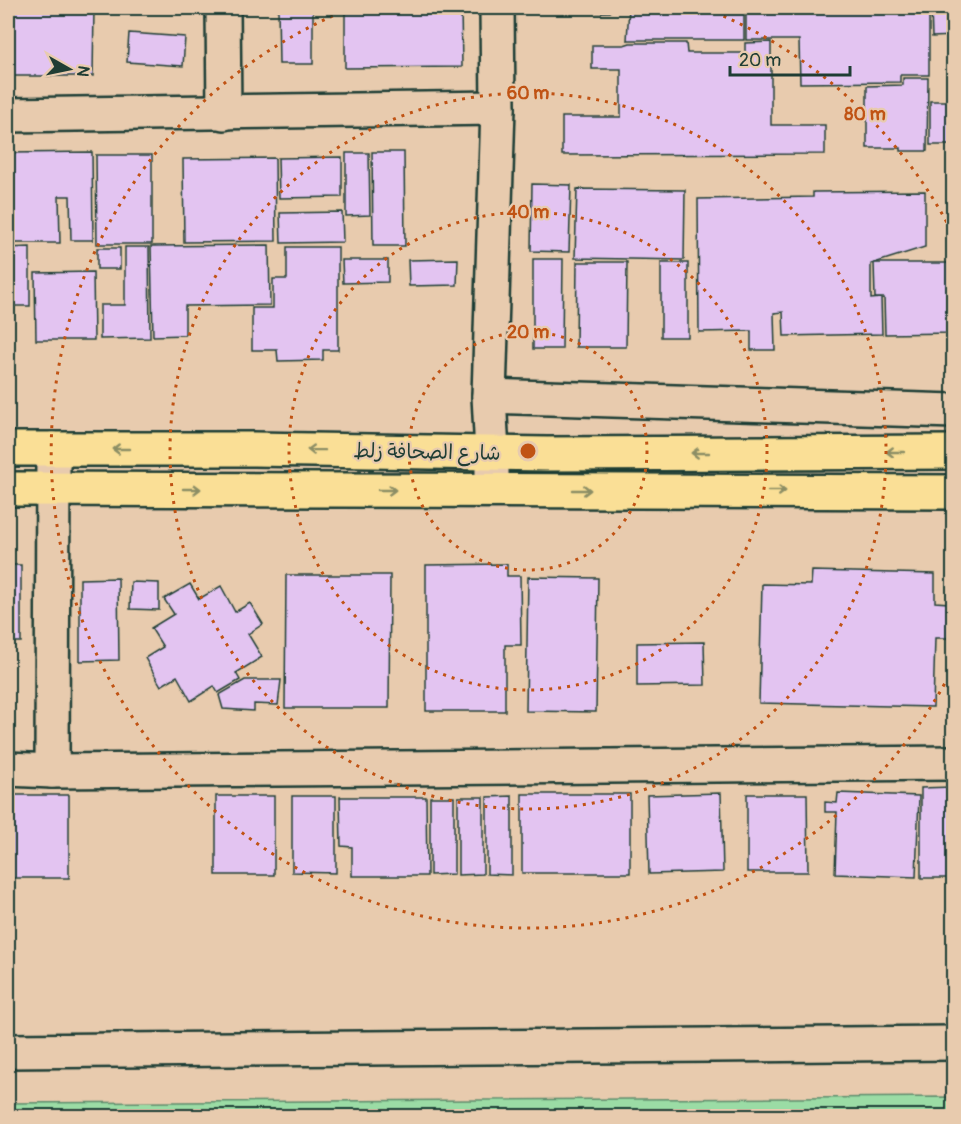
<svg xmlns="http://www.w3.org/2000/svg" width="961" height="1124" font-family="Pangolin,'Playpen Sans Arabic',sans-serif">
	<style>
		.green { fill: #9bdca5; stroke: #5d8c6c; stroke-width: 1.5 }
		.building { fill: #e3c4f1; stroke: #1f3d34; stroke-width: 1.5 }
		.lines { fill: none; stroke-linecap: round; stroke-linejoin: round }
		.street-casing { stroke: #1f3d34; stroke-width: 38 }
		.highway-casing { stroke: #1f3d34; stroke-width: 38 }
		.street { stroke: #e8cbae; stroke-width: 33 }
		.highway { stroke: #fadf96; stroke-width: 33 }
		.oneway { stroke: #8c8e65 }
		.ring { fill: none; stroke: #c05314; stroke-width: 3; stroke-dasharray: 3 6 }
		.labels { text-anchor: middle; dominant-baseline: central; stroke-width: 4.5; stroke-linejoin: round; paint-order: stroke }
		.street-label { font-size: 20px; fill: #1f3d34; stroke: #e8cbae }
		.centre { fill: #c05314; stroke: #e8cbae; stroke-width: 3 }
		.ring-label { font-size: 18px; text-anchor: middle; font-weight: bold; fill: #c05314; stroke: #e8cbae; stroke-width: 4.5; stroke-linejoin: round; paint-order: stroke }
	</style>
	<rect width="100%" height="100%" fill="#e8cbae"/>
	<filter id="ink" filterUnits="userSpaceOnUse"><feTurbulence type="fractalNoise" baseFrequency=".0167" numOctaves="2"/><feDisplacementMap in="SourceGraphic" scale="12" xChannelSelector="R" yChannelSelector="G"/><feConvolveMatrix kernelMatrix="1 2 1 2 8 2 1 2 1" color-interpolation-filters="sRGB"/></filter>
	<g filter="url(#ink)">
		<!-- green -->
		<path class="green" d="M953,1097V1116H8V1103Z"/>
		<!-- building -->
		<g class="building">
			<path d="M8,8H94L93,76H8Z"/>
			<path d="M278,8H313V64H279Z"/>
			<path d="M345,8H461L462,67L345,68Z"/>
			<path d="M562,8H610V12L562,13Z"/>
			<path d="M629,8H744V40H627Z"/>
			<path d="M746,8H929V75H900V82L800,83L799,40H746Z"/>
			<path d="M931,8H954V36L932,37Z"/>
			<path d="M129,33L185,37L183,66L127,62Z"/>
			<path d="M771,42V125H825V154L562,155V117H621V69H592V45H624L630,43H686L687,53H745V43Z"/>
			<path d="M903,78H928L927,151H901V148H867V86L903,85Z"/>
			<rect x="930" y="101" width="24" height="44"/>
			<path d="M92,152L93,240H71L70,196H59L60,243H8V190H11L10,153Z"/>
			<path d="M372,152H404L405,246H373Z"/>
			<path d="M346,153H369L370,215L346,216Z"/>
			<path d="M96,155H152V244H97Z"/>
			<path d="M342,157V197L279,198L278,158Z"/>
			<path d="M275,158L276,241L184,242L183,159Z"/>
			<path d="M532,184L571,185L569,252L531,251Z"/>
			<path d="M577,189L685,190L684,260L575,258Z"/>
			<path d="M925,191V247L871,264V299L881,298L882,334L784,336L783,312L774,313L775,350H751V331L699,332L698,199L813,197V192Z"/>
			<path d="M342,212L343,242L281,243L280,213Z"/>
			<path d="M269,245L270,305L185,306V335L153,336L151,246Z"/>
			<path d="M30,247V306H8V248Z"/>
			<path d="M125,247H149L150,338L100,339V305H125Z"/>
			<path d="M287,247H338V350H323V360L278,361L277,350H252V308H273V279H287Z"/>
			<rect x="97" y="248" width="23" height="21"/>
			<path d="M458,259L457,285L409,286L408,260Z"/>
			<path d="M533,259H563L562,349H533Z"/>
			<path d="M342,260H388V282L343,283Z"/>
			<path d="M577,262H627L626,347H576Z"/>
			<rect x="661" y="263" width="27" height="74"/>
			<path d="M874,263H954V333L885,334L884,298H875Z"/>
			<path d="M93,272L94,340H36L35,273Z"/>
			<path d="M507,564V576H520L521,645H505V711H426V565Z"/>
			<rect x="8" y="565" width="13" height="77"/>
			<path d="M812,571L935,574V602L949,603L948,638H935L933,707L759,703L762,584L811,585Z"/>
			<path d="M286,575H390L389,708H285Z"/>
			<path d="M528,577L598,578L596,712L526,711Z"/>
			<path d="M118,578L119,660L80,661V579Z"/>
			<path d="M131,582L159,583V610L130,609Z"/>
			<path d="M190,584L199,599L221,586L235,612L250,603L263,624L248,634L262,657L236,673L240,680L218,693L214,686L191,701L177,676L161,686L145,658L163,647L151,628L174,614L164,599Z"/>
			<path d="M704,642L705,685L637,686V643Z"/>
			<path d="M245,680H281L278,705L254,704V711L223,709L219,695Z"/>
			<path d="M952,787L953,878H921V788Z"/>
			<path d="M721,793L723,872L649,874L647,795Z"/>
			<path d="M838,793L919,796L916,877L835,874L837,812H825V802L837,803Z"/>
			<rect x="522" y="794" width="108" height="79"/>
			<path d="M747,794H807L808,872H747Z"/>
			<rect x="12" y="795" width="57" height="83"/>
			<rect x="216" y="796" width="58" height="79"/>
			<path d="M292,796H336V873L292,872Z"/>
			<path d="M512,796V875L487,874V797Z"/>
			<path d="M340,797H426L427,876H352V847L341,846Z"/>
			<path d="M430,797H454V874L430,875Z"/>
			<path d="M458,797H483V874L458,875Z"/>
		</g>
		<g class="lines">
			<defs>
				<g id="street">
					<path d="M223,8L224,113"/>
					<path d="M8,115L498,108"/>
					<path d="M489,396L954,411"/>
					<path d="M492,490V453L489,396L498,108L497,8"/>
					<path d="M8,769L52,771L954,763"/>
					<path d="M52,771L53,449"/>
					<path d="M8,1051L954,1043"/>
				</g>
				<g id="highway">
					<path d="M8,449H254L547,454L954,452"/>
					<path d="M8,489L954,492"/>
				</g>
			</defs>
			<!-- street casing -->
			<use href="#street" class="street-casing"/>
			<!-- highway casing -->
			<use href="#highway" class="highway-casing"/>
			<!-- street -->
			<use href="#street" class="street"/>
			<!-- highway -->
			<use href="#highway" class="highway"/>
		</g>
		<!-- one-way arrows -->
		<defs><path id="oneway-shaft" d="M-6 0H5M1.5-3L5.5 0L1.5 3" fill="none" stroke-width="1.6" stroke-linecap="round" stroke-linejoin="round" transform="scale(1.5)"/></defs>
		<g class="oneway">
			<use href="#oneway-shaft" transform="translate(121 449) rotate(-180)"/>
			<use href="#oneway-shaft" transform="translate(316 450) rotate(-179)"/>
			<use href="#oneway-shaft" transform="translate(895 452) rotate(180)"/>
			<use href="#oneway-shaft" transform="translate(700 453) rotate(180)"/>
			<use href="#oneway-shaft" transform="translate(192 489)"/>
			<use href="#oneway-shaft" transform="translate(387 490)"/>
			<use href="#oneway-shaft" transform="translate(582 490)"/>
			<use href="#oneway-shaft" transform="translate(777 491)"/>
		</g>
	</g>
	<!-- distance rings -->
	<g class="ring">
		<circle cx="528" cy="451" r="119"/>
		<circle cx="528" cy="451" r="239"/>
		<circle cx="528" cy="451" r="358"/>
		<path d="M953 668A477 477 0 1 1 349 9M707 9A477 477 0 0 1 953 234"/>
	</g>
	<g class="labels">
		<!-- street labels -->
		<g class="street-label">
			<text transform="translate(427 452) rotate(1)">شارع الصحافة زلط</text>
		</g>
	</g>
	<circle cx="528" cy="451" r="9" class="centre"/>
	<g class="ring-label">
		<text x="528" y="99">60 m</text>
		<text x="865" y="120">80 m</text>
		<text x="528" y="218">40 m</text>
		<text x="528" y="338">20 m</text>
	</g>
	<!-- margin -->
	<rect width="961" height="1124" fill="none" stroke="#e8cbae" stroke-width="30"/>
	<rect x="15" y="15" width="931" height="1094" fill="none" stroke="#1f3d34" stroke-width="2" filter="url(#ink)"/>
	<!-- north arrow -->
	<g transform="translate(69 69) rotate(99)" stroke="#e8cbae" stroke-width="4.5" paint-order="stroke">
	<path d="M0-4.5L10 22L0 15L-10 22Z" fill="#1f3d34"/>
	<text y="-9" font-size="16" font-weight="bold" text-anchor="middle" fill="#1f3d34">N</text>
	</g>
	<!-- scale -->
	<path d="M730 66v9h120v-9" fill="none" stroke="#1f3d34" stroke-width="3"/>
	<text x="739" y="66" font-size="18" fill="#1f3d34" stroke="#e8cbae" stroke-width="4.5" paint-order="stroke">20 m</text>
</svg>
